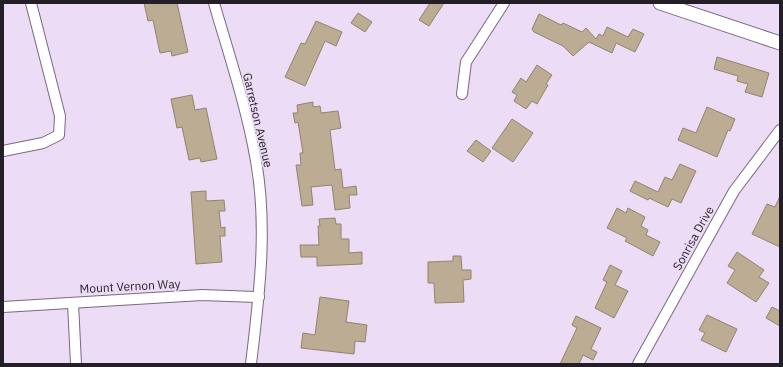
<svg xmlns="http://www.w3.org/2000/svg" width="783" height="367" font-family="'IBM Plex Sans',sans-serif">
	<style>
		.building { fill: #bdac94; stroke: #93836c }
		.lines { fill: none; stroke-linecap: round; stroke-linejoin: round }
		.minor-casing { stroke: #786a80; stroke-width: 12 }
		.tertiary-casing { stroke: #786a80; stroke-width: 15 }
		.minor { stroke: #fff; stroke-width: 10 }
		.tertiary { stroke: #fff; stroke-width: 13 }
		.labels { text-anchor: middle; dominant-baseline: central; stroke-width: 3.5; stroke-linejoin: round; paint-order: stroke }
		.street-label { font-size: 12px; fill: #241e27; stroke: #ecdcf5 }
	</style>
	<rect width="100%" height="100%" fill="#ecdcf5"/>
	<!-- building -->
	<g class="building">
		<path d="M144,3H177L188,52L172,56L171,51L160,53L153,20L148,21Z"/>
		<path d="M430,3H444L429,26L419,20Z"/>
		<path d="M358,13L372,22L365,32L351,23Z"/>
		<path d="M539,14L561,25L563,23L582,32L586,28L596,39L599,34L603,36L607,27L628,37L633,29L644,34L635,52L616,43L612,53L589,42L573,56L563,46L534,32L532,29Z"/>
		<path d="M316,21L342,32L336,46L325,41L305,86L285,77L301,43L305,44Z"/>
		<path d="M717,57L769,73L762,97L745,92L748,84L737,81L738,76L714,69Z"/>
		<path d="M537,65L552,75L546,84L548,85L537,104L532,101L526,109L514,101L517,95L512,92L521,78L526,82Z"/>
		<path d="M192,95L195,110L206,108L217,159L201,162L200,158L189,160L182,127L177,128L171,99Z"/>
		<path d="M313,102V107L320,106L321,113L338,111L341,128L330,130L335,170L341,169L343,188L356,186L357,195H349L350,208L335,210L332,185L311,187L313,205L302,206L296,165H301L300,153H303L298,122L295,123L293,113H298L297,105Z"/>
		<path d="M707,107L735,119L730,131L728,130L717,157L678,140L683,128L696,133Z"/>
		<path d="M512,119L533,133L513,162L492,148Z"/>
		<path d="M476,140L491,151L483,162L467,151Z"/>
		<path d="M680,164L696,171L681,203L672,199L668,207L649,198L648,200L630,191L635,181L658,192L665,177L672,180Z"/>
		<path d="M206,191V201L224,200L225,211H219L221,228L225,227V236H220L222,262L196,264L191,192Z"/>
		<path d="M780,196V247L752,234L767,204L775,207Z"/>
		<path d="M617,208L626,213L628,208L645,217L641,226L648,230L646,235L660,242L653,256L625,241L627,238L607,228Z"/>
		<path d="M335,218L336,224H341V239H349V253L362,252V264L317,266V257H301L300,245H319L318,226H320L319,219Z"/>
		<path d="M737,252L764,270L759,277L769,283L756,302L727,283L735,270L728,266Z"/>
		<path d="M453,256H461L462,270H471V279L463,280L464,302L435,303L434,283H428V262L453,261Z"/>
		<path d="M610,265L622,271L615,285L628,291L614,318L595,308L607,282L603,280Z"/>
		<path d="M320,297L349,301L346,322L367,325L365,342L355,341L354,354L301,348L303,333L315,335Z"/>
		<path d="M772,307L780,311V326L766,318Z"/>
		<path d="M707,315L737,329L726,352L701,340L705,333L699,330Z"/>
		<path d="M576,316L601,328L591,349L597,352L593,360L583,355L579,364H560L577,328L572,325Z"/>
	</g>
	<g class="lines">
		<defs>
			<g id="minor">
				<path d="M214,3C229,55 247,108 256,161C268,228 259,297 251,364"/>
				<path d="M462,94L466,62L504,3"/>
				<path d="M3,151L43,143L59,135L60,116L31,3"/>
				<path d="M73,303L76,364"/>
				<path d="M3,307L202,295L259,297"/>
				<path d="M638,364L734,191L780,130"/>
			</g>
			<path id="tertiary" d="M660,3L780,43"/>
		</defs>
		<!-- minor casing -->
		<use href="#minor" class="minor-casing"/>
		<!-- tertiary casing -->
		<use href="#tertiary" class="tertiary-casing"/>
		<!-- minor -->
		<use href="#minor" class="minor"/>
		<!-- tertiary -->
		<use href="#tertiary" class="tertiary"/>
	</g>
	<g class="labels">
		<!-- street labels -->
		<g class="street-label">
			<text transform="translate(258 120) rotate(77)">Garretson Avenue</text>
			<text transform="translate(693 238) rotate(-61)">Sonrisa Drive</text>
			<text transform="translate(130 286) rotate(-3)">Mount Vernon Way</text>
		</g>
	</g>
	<!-- border -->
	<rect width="783" height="367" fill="none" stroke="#241e27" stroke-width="8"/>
</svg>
